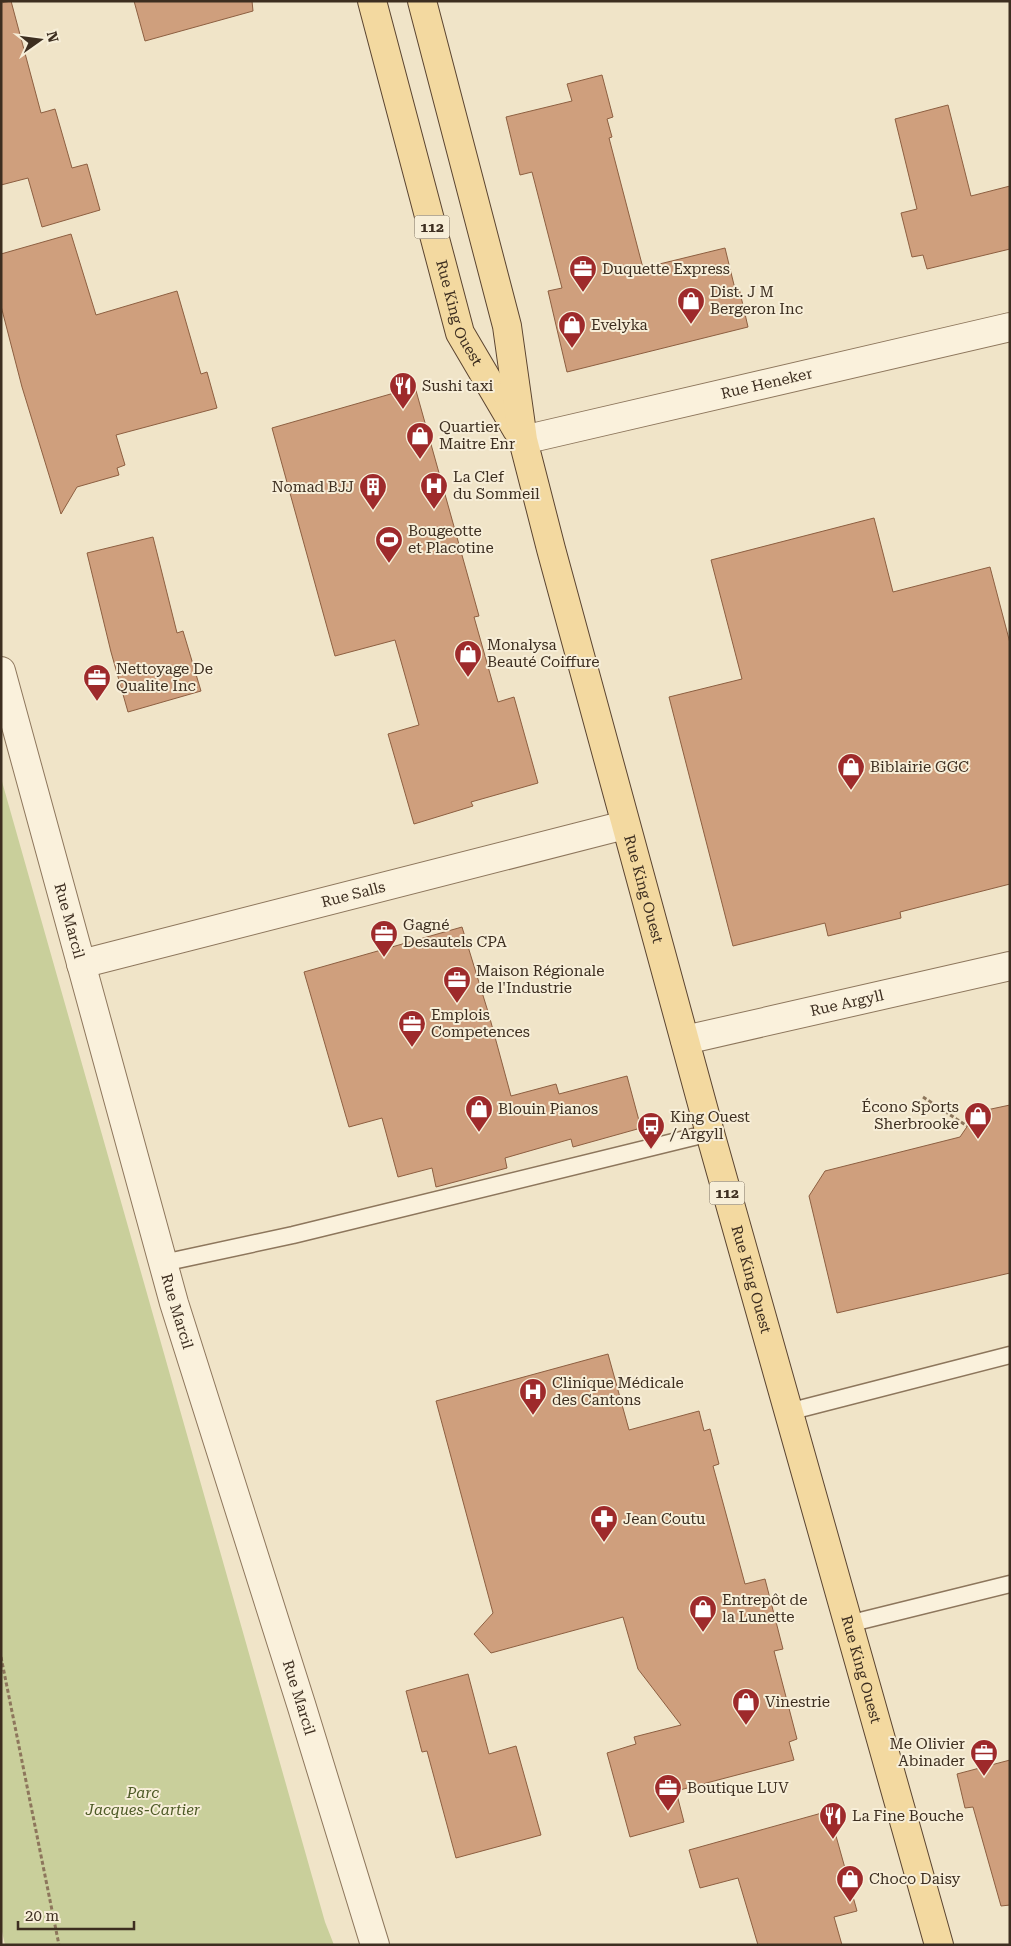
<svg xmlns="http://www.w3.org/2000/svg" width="1011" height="1946" font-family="'Roboto Serif',serif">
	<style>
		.green { fill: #c9cf9b }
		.building { fill: #cf9f7d; stroke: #8d5f41 }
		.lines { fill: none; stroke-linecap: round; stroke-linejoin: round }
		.service-casing { stroke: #8d765c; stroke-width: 19 }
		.minor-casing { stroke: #8d765c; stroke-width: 30 }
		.primary-casing { stroke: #5b4430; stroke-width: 30 }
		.path { stroke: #8d765c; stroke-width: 3; stroke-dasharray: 4 2.5; stroke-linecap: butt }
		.service { stroke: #faf1dc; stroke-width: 16 }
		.minor { stroke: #faf1dc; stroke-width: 28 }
		.primary { stroke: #f3d9a0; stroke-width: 28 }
		.labels { text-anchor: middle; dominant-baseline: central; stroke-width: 4; stroke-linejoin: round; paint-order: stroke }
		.shield { fill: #f7eed8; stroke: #756857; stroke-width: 1 }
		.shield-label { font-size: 14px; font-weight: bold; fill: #3d2e20 }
		.poi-label { font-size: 15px; fill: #3d2e20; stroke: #f7eed8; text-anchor: start }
		.street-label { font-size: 15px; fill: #3d2e20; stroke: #f7eed8 }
		.park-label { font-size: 15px; font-style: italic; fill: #4d5a26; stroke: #f7eed8 }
	</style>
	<rect width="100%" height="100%" fill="#f0e4c8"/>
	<!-- green -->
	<path class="green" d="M1,778L325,1922L334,1945H5L1,1927Z"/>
	<!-- building -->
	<g class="building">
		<path d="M11,1L41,113L55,109L72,168L87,164L100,210L42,227L28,178L1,185V3Z"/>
		<path d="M134,1H252L253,11L145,41Z"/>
		<path d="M602,75L613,117L607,119L612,137L609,138L643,268L725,248L735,289L739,288L748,327L567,372L548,291L562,288L532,172L520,175L506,117L572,101L567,84Z"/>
		<path d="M948,105L971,196L1010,186V249L927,269L923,255L912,257L901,213L917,209L895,119Z"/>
		<path d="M71,234L96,315L177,291L201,374L207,372L217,408L116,435L125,465L117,468L119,475L77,487L61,514L22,387L1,306V254Z"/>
		<path d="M415,387L479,616L474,617L498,702L514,697L538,783L471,802L473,806L414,824L388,734L419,725L395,640L335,656L272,428Z"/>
		<path d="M874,518L893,592L990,567L1010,643V884L900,912L901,918L828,936L825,923L733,946L669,697L742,679L711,560Z"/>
		<path d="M153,537L177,633L183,631L201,691L128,712L111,652L87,553Z"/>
		<path d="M462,927L489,1015L511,1096L556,1084L559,1094L627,1076L641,1128L573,1147L571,1139L505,1158L507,1168L436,1187L432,1168L398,1177L382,1118L349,1127L304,972Z"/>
		<path d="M1010,1105V1273L837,1313L809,1196L825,1171L960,1137L977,1112Z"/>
		<path d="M608,1354L629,1430L699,1411L704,1431L710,1429L719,1464L713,1466L745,1584L765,1579L783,1649L774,1651L797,1739L789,1742L794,1760L676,1791L684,1822L630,1837L607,1753L636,1744L634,1737L681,1725L638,1669L623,1617L491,1653L474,1634L493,1613L436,1401Z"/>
		<path d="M468,1674L489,1754L516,1746L541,1835L456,1858L427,1751L422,1752L406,1691Z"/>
		<path d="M1010,1760V1905L1001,1906L973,1807L965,1808L957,1774Z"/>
		<path d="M829,1811L857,1911L834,1917L842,1945H758L738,1878L700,1888L689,1850Z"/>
	</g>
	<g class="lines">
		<defs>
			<g id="service">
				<path d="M163,1263L293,1235L710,1133"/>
				<path d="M788,1412L1010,1355"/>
				<path d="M848,1624L1010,1584"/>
			</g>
			<g id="minor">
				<path id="s1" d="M523,440L1010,327"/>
				<path id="s2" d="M1,671L174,1303L301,1704L375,1945"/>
				<path id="s3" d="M81,964L625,825"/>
				<path id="s4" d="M685,1040L1010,966"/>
			</g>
			<g id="primary">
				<path id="s5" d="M372,1L460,333L517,430"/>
				<path id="s6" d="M422,1L507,326L523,440L551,549L710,1133L939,1945"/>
			</g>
		</defs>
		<!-- service casing -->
		<use href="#service" class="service-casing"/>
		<!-- minor casing -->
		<use href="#minor" class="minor-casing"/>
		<!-- primary casing -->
		<use href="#primary" class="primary-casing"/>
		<!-- path -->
		<g class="path">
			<path d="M923,1097L967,1126"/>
			<path d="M1,1657L59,1945"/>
		</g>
		<!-- service -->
		<use href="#service" class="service"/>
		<!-- minor -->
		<use href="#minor" class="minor"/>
		<!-- primary -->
		<use href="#primary" class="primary"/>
	</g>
	<!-- icons -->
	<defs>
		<symbol id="office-pin" viewBox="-11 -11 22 30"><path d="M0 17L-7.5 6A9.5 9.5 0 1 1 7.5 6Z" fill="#9e2a2b" stroke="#f7eed8"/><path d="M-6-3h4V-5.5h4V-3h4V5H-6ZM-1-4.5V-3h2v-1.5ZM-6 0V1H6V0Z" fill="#fff"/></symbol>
		<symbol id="shop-pin" viewBox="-11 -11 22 30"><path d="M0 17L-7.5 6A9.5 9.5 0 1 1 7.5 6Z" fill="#9e2a2b" stroke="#f7eed8"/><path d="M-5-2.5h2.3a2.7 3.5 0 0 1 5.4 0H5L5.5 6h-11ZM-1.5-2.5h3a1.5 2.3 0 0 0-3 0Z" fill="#fff"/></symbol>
		<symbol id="restaurant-pin" viewBox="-11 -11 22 30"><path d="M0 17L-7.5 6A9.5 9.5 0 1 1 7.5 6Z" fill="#9e2a2b" stroke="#f7eed8"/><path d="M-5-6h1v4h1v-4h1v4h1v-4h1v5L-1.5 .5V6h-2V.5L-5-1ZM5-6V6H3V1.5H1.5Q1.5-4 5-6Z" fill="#fff"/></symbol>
		<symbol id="hospital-pin" viewBox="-11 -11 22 30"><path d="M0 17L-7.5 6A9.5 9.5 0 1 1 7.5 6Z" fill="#9e2a2b" stroke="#f7eed8"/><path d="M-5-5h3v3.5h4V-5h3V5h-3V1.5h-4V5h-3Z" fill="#fff"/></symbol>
		<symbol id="building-pin" viewBox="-11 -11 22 30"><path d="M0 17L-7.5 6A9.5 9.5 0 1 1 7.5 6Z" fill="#9e2a2b" stroke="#f7eed8"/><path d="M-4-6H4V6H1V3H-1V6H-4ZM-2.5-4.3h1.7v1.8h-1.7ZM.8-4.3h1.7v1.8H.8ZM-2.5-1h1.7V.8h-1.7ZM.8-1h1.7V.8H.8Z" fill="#fff"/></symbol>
		<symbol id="stadium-pin" viewBox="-11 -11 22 30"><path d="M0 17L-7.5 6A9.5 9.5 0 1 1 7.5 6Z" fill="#9e2a2b" stroke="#f7eed8"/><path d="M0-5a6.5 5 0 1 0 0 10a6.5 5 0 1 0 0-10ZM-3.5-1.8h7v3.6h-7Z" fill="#fff"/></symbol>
		<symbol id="bus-pin" viewBox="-11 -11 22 30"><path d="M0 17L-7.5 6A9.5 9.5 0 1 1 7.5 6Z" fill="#9e2a2b" stroke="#f7eed8"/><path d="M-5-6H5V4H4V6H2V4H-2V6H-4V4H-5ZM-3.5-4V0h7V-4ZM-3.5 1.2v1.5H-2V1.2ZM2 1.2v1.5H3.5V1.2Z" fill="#fff"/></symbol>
		<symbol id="pharmacy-pin" viewBox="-11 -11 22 30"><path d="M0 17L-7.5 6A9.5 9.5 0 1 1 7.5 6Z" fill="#9e2a2b" stroke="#f7eed8"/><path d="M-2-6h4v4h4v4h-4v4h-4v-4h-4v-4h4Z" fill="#fff"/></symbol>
	</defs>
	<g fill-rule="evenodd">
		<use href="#office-pin" x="567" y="253" width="32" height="43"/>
		<use href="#shop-pin" x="675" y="285" width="32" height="43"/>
		<use href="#shop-pin" x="556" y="309" width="32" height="43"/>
		<use href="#restaurant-pin" x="387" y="370" width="32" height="43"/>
		<use href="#shop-pin" x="404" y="420" width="32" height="43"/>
		<use href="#hospital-pin" x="418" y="470" width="32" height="43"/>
		<use href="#building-pin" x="357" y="471" width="32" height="43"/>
		<use href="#stadium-pin" x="373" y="524" width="32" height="43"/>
		<use href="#shop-pin" x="452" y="638" width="32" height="43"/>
		<use href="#office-pin" x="81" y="662" width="32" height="43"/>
		<use href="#shop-pin" x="835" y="751" width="32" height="43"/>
		<use href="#office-pin" x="368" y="918" width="32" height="43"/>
		<use href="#office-pin" x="441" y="964" width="32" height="43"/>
		<use href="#office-pin" x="396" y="1008" width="32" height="43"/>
		<use href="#shop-pin" x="463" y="1093" width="32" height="43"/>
		<use href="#shop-pin" x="962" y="1100" width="32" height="43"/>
		<use href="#bus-pin" x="635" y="1110" width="32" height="43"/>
		<use href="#hospital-pin" x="517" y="1376" width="32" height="43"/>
		<use href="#pharmacy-pin" x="588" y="1503" width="32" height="43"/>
		<use href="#shop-pin" x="687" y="1593" width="32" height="43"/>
		<use href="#shop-pin" x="730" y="1686" width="32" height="43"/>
		<use href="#office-pin" x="968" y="1737" width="32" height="43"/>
		<use href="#office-pin" x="652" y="1772" width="32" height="43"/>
		<use href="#restaurant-pin" x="817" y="1800" width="32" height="43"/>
		<use href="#shop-pin" x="834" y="1863" width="32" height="43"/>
	</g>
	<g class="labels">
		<!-- shield labels -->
		<g class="shield">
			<rect x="414.5" y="215.5" width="35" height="23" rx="4"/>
			<rect x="709.5" y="1181.5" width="35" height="23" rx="4"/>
		</g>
		<g class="shield-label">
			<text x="432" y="227">112</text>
			<text x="727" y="1193">112</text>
		</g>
		<!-- poi labels -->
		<g class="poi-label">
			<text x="602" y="269">Duquette Express</text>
			<text x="710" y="292">Dist. J M<tspan x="710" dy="17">Bergeron Inc</tspan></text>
			<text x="591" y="325">Evelyka</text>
			<text x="422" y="386">Sushi taxi</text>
			<text x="439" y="427">Quartier<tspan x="439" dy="17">Maitre Enr</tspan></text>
			<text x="453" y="477">La Clef<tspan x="453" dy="17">du Sommeil</tspan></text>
			<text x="354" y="487" text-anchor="end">Nomad BJJ</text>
			<text x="408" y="531">Bougeotte<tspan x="408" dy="17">et Placotine</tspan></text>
			<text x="487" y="645">Monalysa<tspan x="487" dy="17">Beauté Coiffure</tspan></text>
			<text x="116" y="669">Nettoyage De<tspan x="116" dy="17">Qualite Inc</tspan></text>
			<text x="870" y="767">Biblairie GGC</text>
			<text x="403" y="925">Gagné<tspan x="403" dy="17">Desautels CPA</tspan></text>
			<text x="476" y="971">Maison Régionale<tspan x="476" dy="17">de l'Industrie</tspan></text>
			<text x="431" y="1015">Emplois<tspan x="431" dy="17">Competences</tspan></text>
			<text x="959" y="1107" text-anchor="end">Écono Sports<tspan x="959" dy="17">Sherbrooke</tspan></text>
			<text x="498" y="1109">Blouin Pianos</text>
			<text x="670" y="1117">King Ouest<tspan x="670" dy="17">/ Argyll</tspan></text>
			<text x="552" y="1383">Clinique Médicale<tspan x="552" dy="17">des Cantons</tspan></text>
			<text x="623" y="1519">Jean Coutu</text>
			<text x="722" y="1600">Entrepôt de<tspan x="722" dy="17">la Lunette</tspan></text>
			<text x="765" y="1702">Vinestrie</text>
			<text x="965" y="1744" text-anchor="end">Me Olivier<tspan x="965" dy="17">Abinader</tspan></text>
			<text x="687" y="1788">Boutique LUV</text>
			<text x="852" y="1816">La Fine Bouche</text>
			<text x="869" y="1879">Choco Daisy</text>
		</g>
		<!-- street labels -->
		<g class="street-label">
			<text stroke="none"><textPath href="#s5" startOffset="324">Rue King Ouest</textPath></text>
			<text stroke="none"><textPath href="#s1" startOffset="250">Rue Heneker</textPath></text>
			<text stroke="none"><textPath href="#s6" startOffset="916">Rue King Ouest</textPath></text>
			<text stroke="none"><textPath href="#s3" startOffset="281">Rue Salls</textPath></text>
			<text stroke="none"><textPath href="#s2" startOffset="259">Rue Marcil</textPath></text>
			<text stroke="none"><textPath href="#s4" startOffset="166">Rue Argyll</textPath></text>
			<text stroke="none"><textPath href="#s6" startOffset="1321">Rue King Ouest</textPath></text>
			<text stroke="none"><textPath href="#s2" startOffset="664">Rue Marcil</textPath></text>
			<text stroke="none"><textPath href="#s6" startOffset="1726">Rue King Ouest</textPath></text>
			<text stroke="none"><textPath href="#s2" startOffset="1069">Rue Marcil</textPath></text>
		</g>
		<!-- park labels -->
		<g class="park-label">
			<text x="143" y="1793">Parc<tspan x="143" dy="17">Jacques-Cartier</tspan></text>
		</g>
	</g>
	<!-- border -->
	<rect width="1011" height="1946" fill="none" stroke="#3d2e20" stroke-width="5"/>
	<!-- north arrow -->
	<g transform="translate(40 40) rotate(76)" stroke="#f7eed8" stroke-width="4" paint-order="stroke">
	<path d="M0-4L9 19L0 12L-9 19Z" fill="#3d2e20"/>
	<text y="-8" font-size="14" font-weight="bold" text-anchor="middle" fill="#3d2e20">N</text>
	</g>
	<!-- scale -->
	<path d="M18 1921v8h116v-8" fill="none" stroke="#3d2e20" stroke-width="2.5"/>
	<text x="25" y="1921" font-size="15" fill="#3d2e20" stroke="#f7eed8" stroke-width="4" paint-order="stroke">20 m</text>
</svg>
